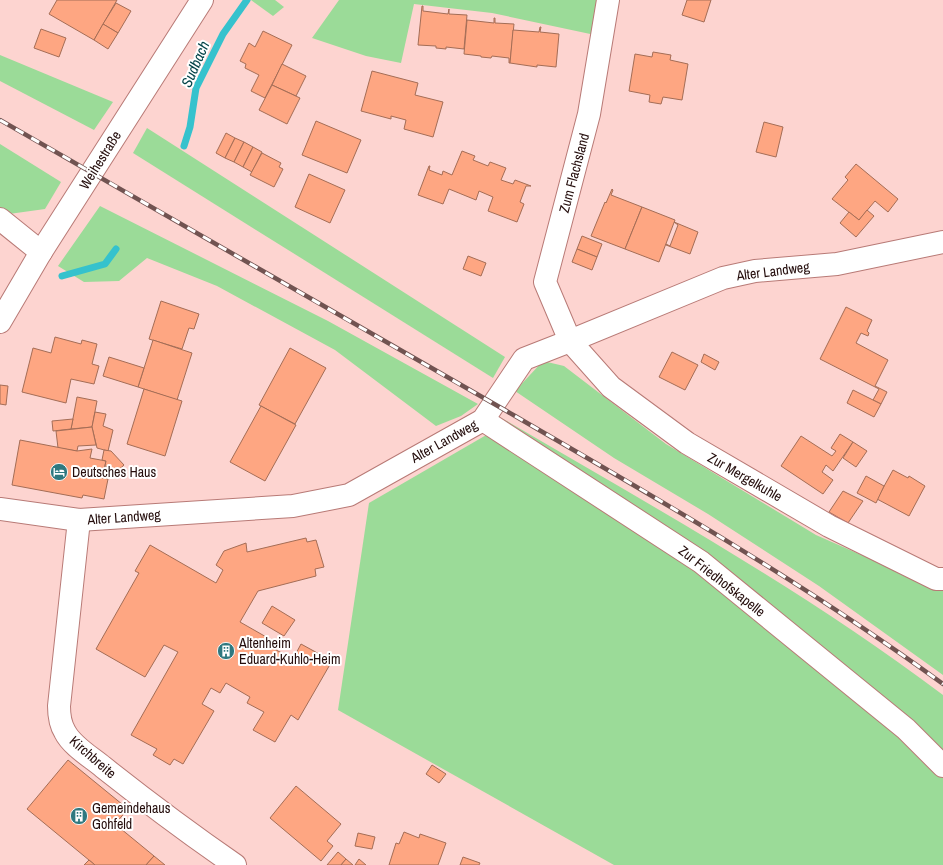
<svg xmlns="http://www.w3.org/2000/svg" width="943" height="865" font-family="'Archivo Narrow',sans-serif">
	<style>
		.green { fill: #9bdb98 }
		.lines { fill: none; stroke-linecap: round; stroke-linejoin: round }
		.stream { stroke: #35c2cd; stroke-width: 7 }
		.building { fill: #fea682; stroke: #a46d56 }
		.street-casing { stroke: #b87a76; stroke-width: 24 }
		.secondary-casing { stroke: #b87a76; stroke-width: 24 }
		.street { stroke: #fff; stroke-width: 22 }
		.secondary { stroke: #fff; stroke-width: 22 }
		.rail-casing { stroke: #715351; stroke-width: 4.5 }
		.rail { stroke: #fff; stroke-width: 3; stroke-dasharray: 9; stroke-linecap: butt }
		.labels { text-anchor: middle; dominant-baseline: central; stroke-width: 4; stroke-linejoin: round; paint-order: stroke }
		.street-label { font-size: 14px; fill: #240d0c; stroke: #fff }
		.poi-label { font-size: 14px; fill: #240d0c; stroke: #fff; text-anchor: start }
		.water-label { font-size: 15px; font-style: italic; fill: #034348; stroke: #fff }
	</style>
	<rect width="100%" height="100%" fill="#fdd4d0"/>
	<!-- green -->
	<g class="green">
		<path d="M251,0H275L284,7L273,16Z"/>
		<path d="M339,0H600L595,35L492,13L414,4L401,63L366,56L312,38Z"/>
		<path d="M0,55L113,102L94,130L0,81Z"/>
		<path d="M147,128L505,357L493,378L133,153Z"/>
		<path d="M0,144L61,182L45,209L9,214L0,207Z"/>
		<path d="M100,206L328,321L478,404L461,416L436,426L335,350L217,286L147,258L119,281L84,282L58,266Z"/>
		<path d="M543,361L564,366L666,444L816,535L943,591V675L819,586L708,514L614,458L515,391Z"/>
		<path d="M500,417C650,505 804,590 943,695V756L701,556Z"/>
		<path d="M488,434L695,569L903,734L943,774V865H614L338,710L369,503Z"/>
	</g>
	<g class="lines">
		<!-- stream -->
		<g class="stream">
			<path d="M184,146L190,127L196,88L223,34L247,0"/>
			<path d="M62,276L105,264L116,249"/>
		</g>
	</g>
	<!-- building -->
	<g class="building">
		<path d="M57,0H117L94,40L49,14Z"/>
		<path d="M687,0H711L704,22L682,15Z"/>
		<path d="M116,3L131,11L118,33L103,24Z"/>
		<path d="M422,6H423V11L448,14L449,9V14L467,15L464,49L446,47V49L436,48V46L418,45Z"/>
		<path d="M494,18H495V23L514,24L510,63H509V58L492,56L491,58L481,57V56L464,54L467,20L494,23Z"/>
		<path d="M103,24L118,33L108,49L94,40Z"/>
		<path d="M540,27H541L540,32L559,34L556,67L537,65V67L510,63L513,30L539,32Z"/>
		<path d="M41,29L66,38L59,57L34,48Z"/>
		<path d="M263,31L292,45L265,98L251,91L259,75L245,68L246,64L240,61L249,43L255,47Z"/>
		<path d="M653,52L671,55L670,60L688,64L682,100L663,97L661,104L649,102L650,95L629,91L635,54L652,57Z"/>
		<path d="M282,64L306,76L296,96L272,85Z"/>
		<path d="M372,71L418,83L415,95L443,102L433,137L404,129L406,120L391,116V119L361,111Z"/>
		<path d="M272,85L300,98L287,124L259,110Z"/>
		<path d="M316,121L361,140L347,173L302,155Z"/>
		<path d="M764,122L783,127L776,157L756,152Z"/>
		<path d="M226,133L235,138L225,158L216,153Z"/>
		<path d="M235,138L244,142L234,162L225,158Z"/>
		<path d="M244,142L253,147L243,167L234,162Z"/>
		<path d="M253,147L262,152L252,172L243,167Z"/>
		<path d="M462,151L475,156L473,160L488,166L490,162L506,168L501,180L513,184L515,180L531,186H526L520,202L524,204L517,222L488,211L493,197L479,191L476,200L449,189L443,204L418,195L429,166H430L429,170L442,175L443,171L452,175Z"/>
		<path d="M262,153L281,163L279,167L283,169L274,187L250,175Z"/>
		<path d="M856,164L898,199L888,212L875,201L859,220L832,199L848,180L845,177Z"/>
		<path d="M309,174L345,190L330,223L295,207Z"/>
		<path d="M612,189L613,190L611,195L642,207L625,249L591,236L605,202L606,203Z"/>
		<path d="M642,207L675,220L659,262L625,249Z"/>
		<path d="M867,210L874,216L856,237L840,223L849,212L859,220Z"/>
		<path d="M674,222L698,232L690,254L666,245V244L670,246L678,225Z"/>
		<path d="M582,236L602,244L597,257L577,249Z"/>
		<path d="M577,249L597,257L592,270L572,262Z"/>
		<path d="M468,256L486,263L481,276L463,269Z"/>
		<path d="M161,301L199,314L194,329L189,328L182,349L149,339Z"/>
		<path d="M846,307L872,320L867,331L869,333L868,336L861,333L856,343L888,360L875,386L887,392L881,404L873,400L879,389L820,359Z"/>
		<path d="M55,337L81,344L82,340L97,344L92,364L99,366L94,384L71,379L66,403L22,392L33,348L51,353Z"/>
		<path d="M153,340L192,353L177,400L138,387Z"/>
		<path d="M290,348L326,368L295,424L259,405Z"/>
		<path d="M672,352L698,365L685,390L659,377Z"/>
		<path d="M704,354L719,362L715,370L701,362Z"/>
		<path d="M109,357L144,368L138,387L103,376Z"/>
		<path d="M0,385L8,386L6,405L0,404Z"/>
		<path d="M144,389L182,401L165,456L127,444Z"/>
		<path d="M853,390L881,404L874,417L847,403Z"/>
		<path d="M77,397L97,401L92,427L71,429Z"/>
		<path d="M261,406L296,425L265,481L230,462Z"/>
		<path d="M95,412L106,414L103,426L113,430L108,451L97,448L92,427Z"/>
		<path d="M73,419L71,429L53,431L52,421Z"/>
		<path d="M92,427L96,445L78,446L77,451L58,448L56,431Z"/>
		<path d="M840,434L853,442L833,471L826,465L822,472L833,480L823,494L781,466L801,436L832,456L836,451L831,448Z"/>
		<path d="M20,440L77,451L92,449L90,458L106,461L102,478L108,479L104,499L83,495L82,498L12,485Z"/>
		<path d="M853,442L867,451L856,467L843,458Z"/>
		<path d="M104,450L111,451L124,465L115,473L109,467L105,466L106,461L102,460Z"/>
		<path d="M893,470L908,478L909,476L925,486L909,516L877,499Z"/>
		<path d="M866,476L884,486L876,503L857,493Z"/>
		<path d="M843,491L863,501L848,523L829,512Z"/>
		<path d="M306,538L307,542L316,540L324,567L315,569L316,576L258,591L240,622L268,638L265,644L293,659L301,644L332,661L298,720L291,715L275,742L253,730L264,712L247,703L250,697L226,683L220,693L211,688L202,704L214,711L183,764L174,759L170,765L153,755L157,749L131,735L178,652L164,645L145,677L96,649L139,573L135,571L150,545L216,583L223,570L216,565L224,551L246,543L247,552Z"/>
		<path d="M272,606L295,620L284,636L262,623Z"/>
		<path d="M68,760L128,809L115,824L154,856L146,865H95L27,809Z"/>
		<path d="M432,765L446,774L439,783L426,774Z"/>
		<path d="M296,786L341,824L327,841L333,846L321,861L270,818Z"/>
		<path d="M404,832L419,838L420,834L446,843L438,865H389L396,843L399,844Z"/>
		<path d="M358,833L375,837L372,849L355,846Z"/>
		<path d="M338,852L346,859L341,865H327Z"/>
		<path d="M154,856L165,865H146Z"/>
		<path d="M463,857L480,863L479,865H460Z"/>
		<path d="M346,859L353,865H341Z"/>
		<path d="M359,859L366,865H355Z"/>
		<path d="M89,860L95,865H84Z"/>
	</g>
	<g class="lines">
		<defs>
			<g id="street">
				<path d="M608,0L589,114L545,282L570,341L611,387L687,443L829,526L936,579H943"/>
				<path d="M0,219L41,252"/>
				<path d="M483,420L701,562L906,729L943,766"/>
				<path d="M0,509L79,520L293,506L349,495L483,420L524,359L570,341L723,278L755,271L837,264L943,242"/>
				<path d="M79,520L59,706C59,715 60,724 65,732C72,746 91,757 103,767C146,801 190,834 235,865"/>
			</g>
			<path id="secondary" d="M0,322L41,252L202,0"/>
		</defs>
		<!-- street casing -->
		<use href="#street" class="street-casing"/>
		<!-- secondary casing -->
		<use href="#secondary" class="secondary-casing"/>
		<!-- street -->
		<use href="#street" class="street"/>
		<!-- secondary -->
		<use href="#secondary" class="secondary"/>
		<defs>
			<path id="rail" d="M0,120C168,216 335,313 503,409C653,496 803,582 943,684"/>
		</defs>
		<!-- rail casing -->
		<use href="#rail" class="rail-casing"/>
		<!-- rail -->
		<use href="#rail" class="rail"/>
	</g>
	<!-- icons -->
	<defs>
		<symbol id="hotel-disc" viewBox="-11 -11 22 22"><circle r="9.5" fill="#2f787f" stroke="#fff"/><path d="M-6-4.5h1.5V1H6V5H4.5V3h-9V5H-6ZM-4 0a1.8 1.8 0 1 1 3.6 0ZM.5 0V-2.5h3Q6-2.5 6 0Z" fill="#fff"/></symbol>
		<symbol id="building-disc" viewBox="-11 -11 22 22"><circle r="9.5" fill="#2f787f" stroke="#fff"/><path d="M-4-6H4V6H1V3H-1V6H-4ZM-2.5-4.3h1.7v1.8h-1.7ZM.8-4.3h1.7v1.8H.8ZM-2.5-1h1.7V.8h-1.7ZM.8-1h1.7V.8H.8Z" fill="#fff"/></symbol>
	</defs>
	<g fill-rule="evenodd">
		<use href="#hotel-disc" x="49" y="462" width="20" height="20"/>
		<use href="#building-disc" x="216" y="641" width="20" height="20"/>
		<use href="#building-disc" x="69" y="806" width="20" height="20"/>
	</g>
	<g class="labels">
		<!-- street labels -->
		<g class="street-label">
			<text transform="translate(100 160) rotate(-58)">Weihestraße</text>
			<text transform="translate(574 173) rotate(-75)">Zum Flachsland</text>
			<text transform="translate(773 271) rotate(-7)">Alter Landweg</text>
			<text transform="translate(444 441) rotate(-29)">Alter Landweg</text>
			<text transform="translate(745 477) rotate(30)">Zur Mergelkuhle</text>
			<text transform="translate(124 517) rotate(-4)">Alter Landweg</text>
			<text transform="translate(722 581) rotate(38)">Zur Friedhofskapelle</text>
			<text transform="translate(93 757) rotate(41)">Kirchbreite</text>
		</g>
		<!-- poi labels -->
		<g class="poi-label">
			<text x="72" y="472">Deutsches Haus</text>
			<text x="239" y="643">Altenheim<tspan x="239" dy="16">Eduard-Kuhlo-Heim</tspan></text>
			<text x="92" y="808">Gemeindehaus<tspan x="92" dy="16">Gohfeld</tspan></text>
		</g>
		<!-- water labels -->
		<g class="water-label">
			<text transform="translate(195 64) rotate(-66)">Sudbach</text>
		</g>
	</g>
</svg>
